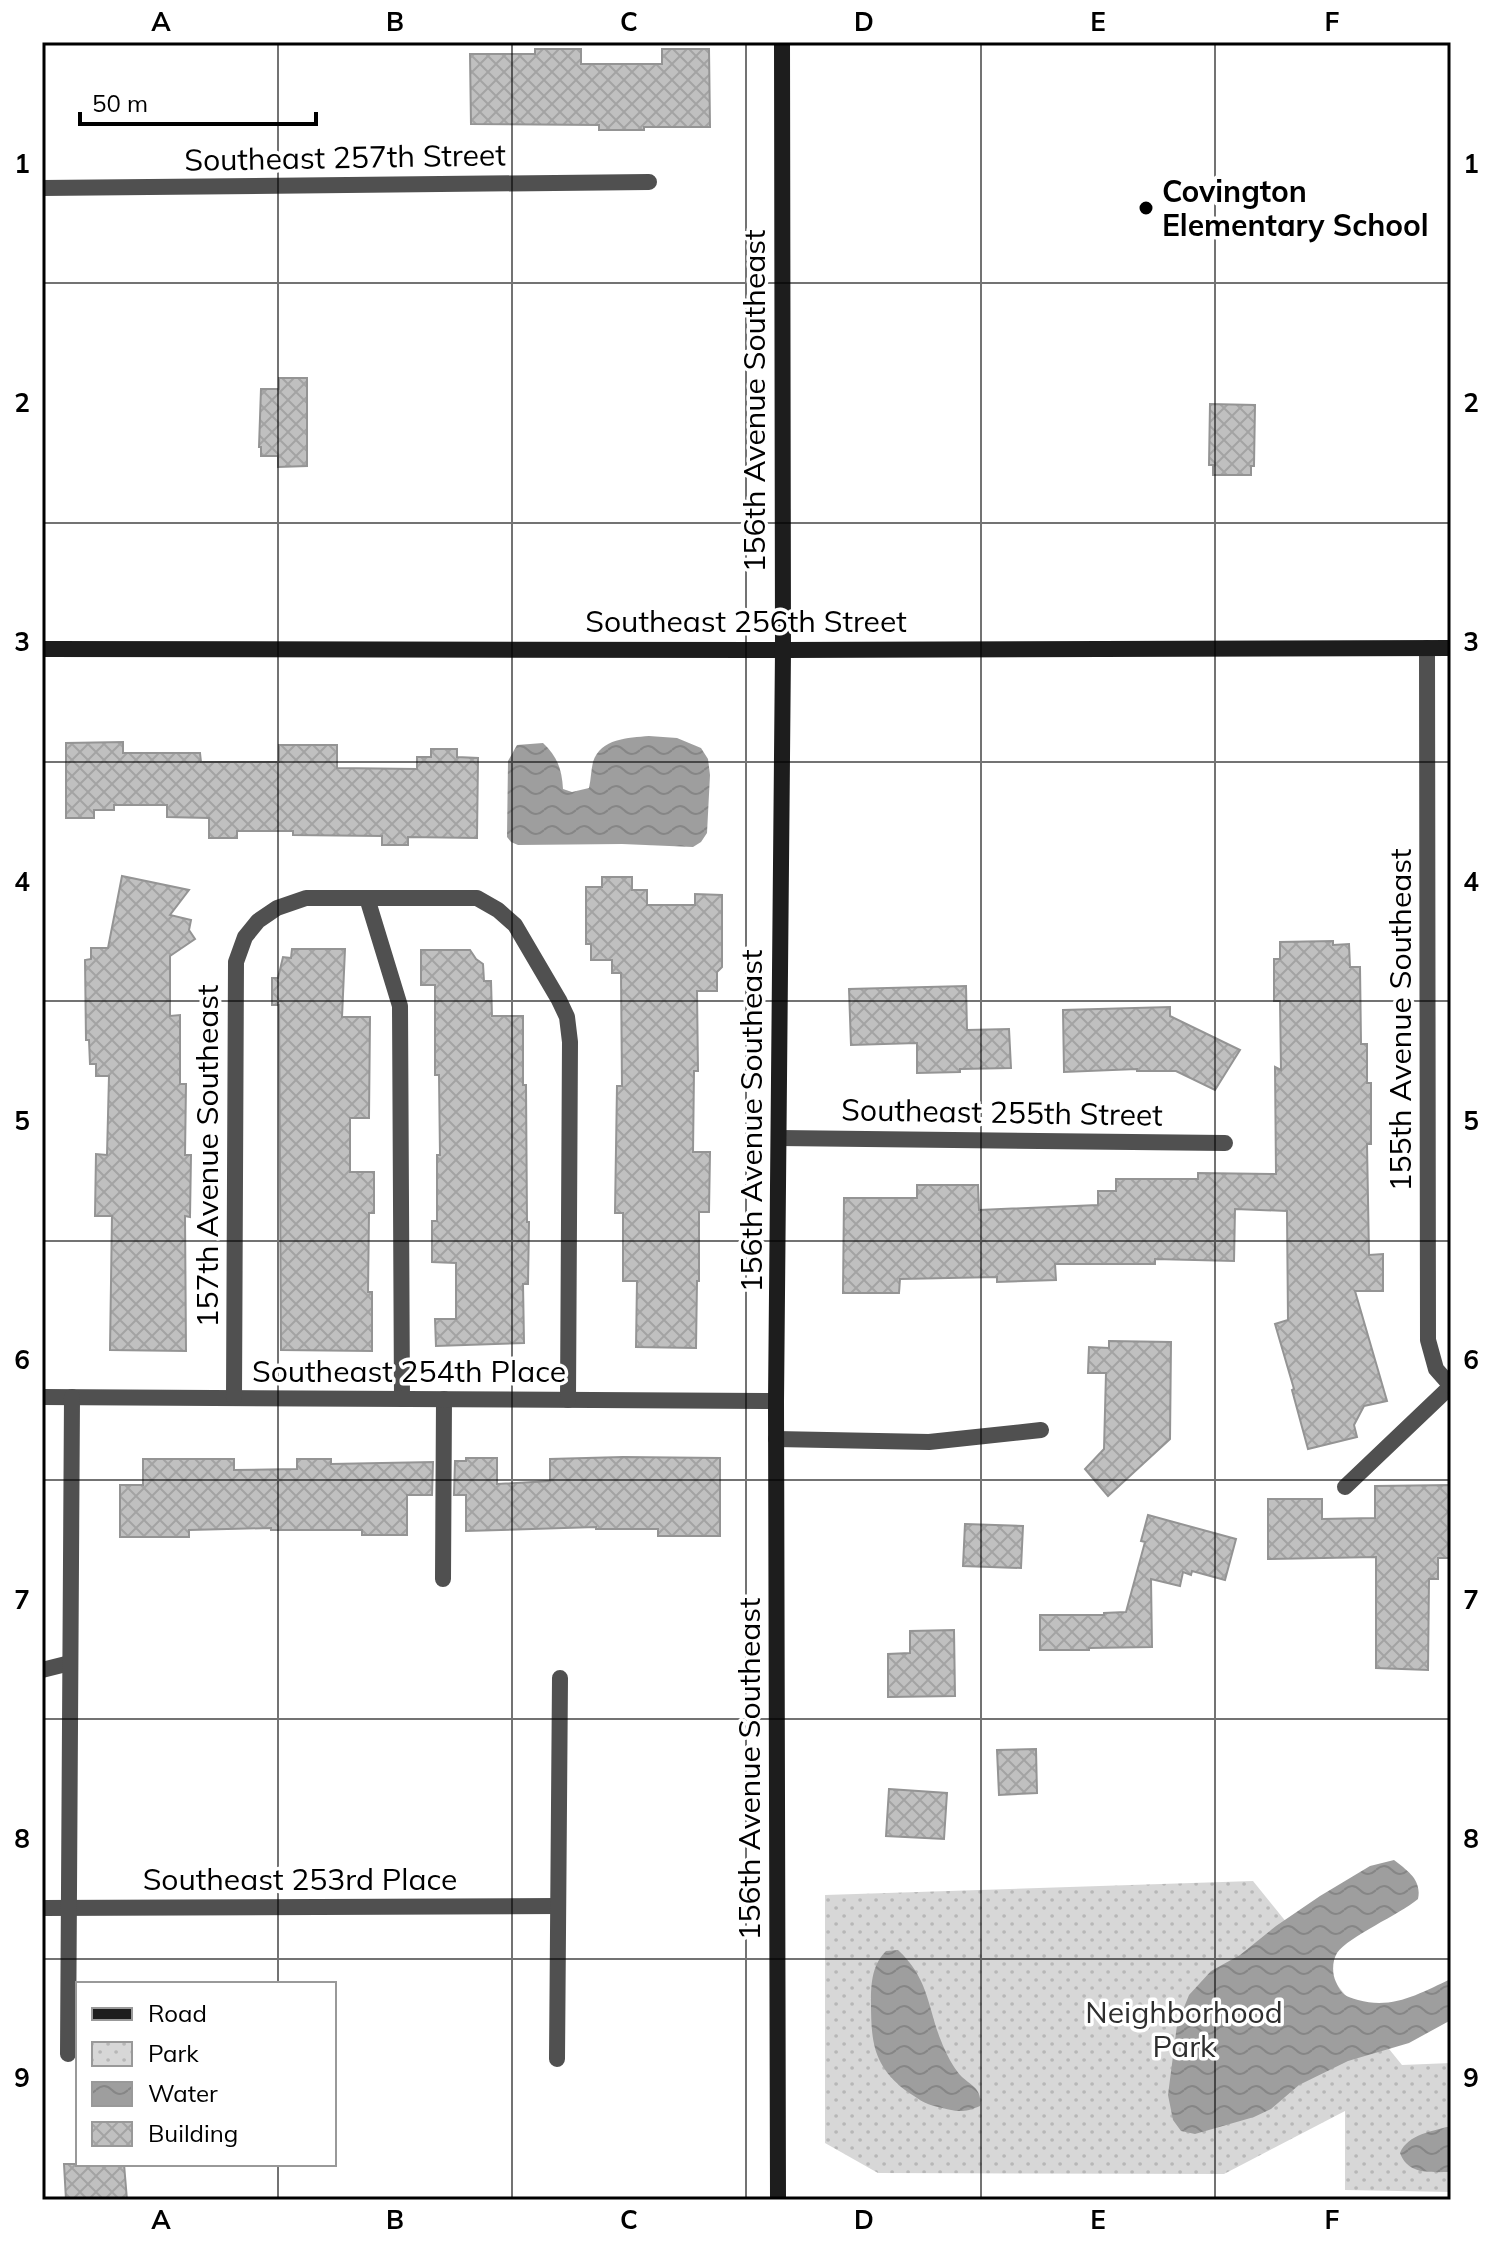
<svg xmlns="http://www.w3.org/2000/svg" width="1493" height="2242" font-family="Mulish,sans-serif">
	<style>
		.park { fill: url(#park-dots) }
		.water { fill: url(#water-waves) }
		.building { fill: url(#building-cross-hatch); stroke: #949494; stroke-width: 2 }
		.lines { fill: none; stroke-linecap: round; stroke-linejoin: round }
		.lane { stroke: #505050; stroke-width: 16 }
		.street { stroke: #505050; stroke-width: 16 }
		.secondary { stroke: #1d1d1d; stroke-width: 16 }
		.grid { fill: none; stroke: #000; stroke-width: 2; stroke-opacity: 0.55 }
		.poi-dot { fill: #000; stroke: #fff; stroke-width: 3 }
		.labels { text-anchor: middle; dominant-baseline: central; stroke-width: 7; stroke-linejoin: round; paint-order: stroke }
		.street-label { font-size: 30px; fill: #000; stroke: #fff }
		.poi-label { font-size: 30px; font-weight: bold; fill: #000; stroke: #fff; text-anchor: start }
		.park-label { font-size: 30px; fill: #2e2e2e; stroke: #fff }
		.neatline { fill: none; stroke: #000; stroke-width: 3 }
		.grid-label { font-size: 26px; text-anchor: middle; font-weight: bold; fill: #000 }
	</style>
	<defs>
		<pattern id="park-dots" width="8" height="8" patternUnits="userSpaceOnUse" patternTransform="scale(2)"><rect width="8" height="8" fill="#d7d7d7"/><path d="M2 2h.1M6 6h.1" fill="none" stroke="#b7b7b7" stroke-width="1.8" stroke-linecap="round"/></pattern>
		<pattern id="water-waves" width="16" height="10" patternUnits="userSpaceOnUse" patternTransform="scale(2)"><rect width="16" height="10" fill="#9e9e9e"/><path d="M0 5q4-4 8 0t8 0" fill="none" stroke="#868686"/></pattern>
		<pattern id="building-cross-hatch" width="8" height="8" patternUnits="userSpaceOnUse" patternTransform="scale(2)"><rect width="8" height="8" fill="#c0c0c0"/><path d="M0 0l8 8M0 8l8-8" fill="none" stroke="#a3a3a3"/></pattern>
	</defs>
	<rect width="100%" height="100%" fill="#fff"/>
	<!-- park -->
	<path class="park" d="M1253,1881L1402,2065L1451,2063V2192L1345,2190V2111L1224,2174L878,2173L825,2143V1895Z"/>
	<!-- water -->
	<g class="water">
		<path d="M649,736L677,738L701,748L708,759L710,775L707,833L701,842L693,847L622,844L518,845L511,842L507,837L508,761L517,745L543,743C557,756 562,769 563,789L572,792L589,788C591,779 591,770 593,762C601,738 628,738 649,736Z"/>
		<path d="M1394,1860C1408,1871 1422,1880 1418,1899C1399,1915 1349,1936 1337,1953C1332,1961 1332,1974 1336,1982C1341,1994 1346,1997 1358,2000C1393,2010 1420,1993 1451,1979V2020L1409,2043L1348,2061L1299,2085L1271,2109L1254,2117L1195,2134L1181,2131L1173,2120L1168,2095L1177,2025L1189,1995L1211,1971L1240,1955L1276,1926L1320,1896L1370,1866Z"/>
		<path d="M898,1950C932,1982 927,2012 945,2050C949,2059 955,2070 962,2077C973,2087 982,2089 980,2106C962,2114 955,2111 938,2107C924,2104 917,2098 905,2090C873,2065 871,2041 871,2002C871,1983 872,1965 886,1951Z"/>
		<path d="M1451,2126V2172C1430,2172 1408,2175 1400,2153C1408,2134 1433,2131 1451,2126Z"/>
	</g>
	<!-- building -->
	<g class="building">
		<path d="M535,49H581V64H662V49H709L710,127H644V130H599V125L471,124L470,54H535Z"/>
		<path d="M279,378H307V466L278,467V456H261V447H259L261,389H279Z"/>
		<path d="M1210,404L1255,405L1254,466H1251V475H1213V465H1209Z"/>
		<path d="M123,742V753H200L201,762H279V745H337V768L417,769V757H431V749H457V757L478,758L477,838L408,837V845H382V836L293,835V831H237V838H209V818L167,817V805H114V810H94V818H66V743Z"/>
		<path d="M122,876L189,890L170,915L191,920L189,930L195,939L170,956V1016L180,1015V1084H186L185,1155H191L190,1217L185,1216L186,1351L110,1350L112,1216H95L96,1154L107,1155L109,1076H96V1064H90L89,1040H86L85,960L91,959V948H108Z"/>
		<path d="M602,877H632V890H647V905H695V894L722,895V967L717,972V991H697L698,1071H694L693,1152H710L709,1212H699V1281H697L696,1348L636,1347L637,1281H623V1213H615L617,1086H622L621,973H612V960H591V944H586V887H602Z"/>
		<path d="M1333,941V945L1349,944L1350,967H1360L1361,1044H1367V1083H1371V1144H1367L1369,1255L1383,1254V1291H1355L1387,1401L1364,1406L1354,1425L1357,1437L1308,1449L1292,1390L1294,1389L1275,1324L1288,1320L1287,1211L1235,1209L1234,1261L1155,1259V1264H1055L1056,1280L997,1282V1277L900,1279L899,1293H843L844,1198H917V1185H978L979,1210L1098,1205V1191H1116V1179H1198V1173L1276,1174L1275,1067L1281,1070L1280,1001H1274V959H1280V942Z"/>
		<path d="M292,949H345L342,1017H370L369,1118H350V1172H374V1213H369L368,1292H372V1351L281,1350L279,1005H272V978H278L283,957L291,958Z"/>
		<path d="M421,950H470L476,959L483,964L484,981H491L492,1016H523V1085H526L527,1222H529L528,1284H523L524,1343L436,1346L435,1319H456V1263L432,1262V1221H437V1155H440L439,1075H435V985H421Z"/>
		<path d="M966,986L967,1030L1009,1029L1011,1068L960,1069V1072L917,1073V1043L851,1045L849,989Z"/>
		<path d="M1170,1007V1016L1240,1050L1215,1090L1176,1071H1137V1069L1064,1072L1063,1010Z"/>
		<path d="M1109,1341L1171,1342L1170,1439L1108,1496L1085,1469L1104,1449L1106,1373H1088L1089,1347L1109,1348Z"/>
		<path d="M623,1457L720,1458V1536H658V1529H596V1527L466,1531V1495H454L455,1461H466V1458H497V1484L550,1481V1459Z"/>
		<path d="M143,1459H234V1470L297,1469V1459H331V1464L433,1462L432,1495H407V1535H362V1530H271V1528L189,1530V1537H120V1485H143Z"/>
		<path d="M1451,1485V1558H1438V1579H1429L1428,1670L1376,1668V1557L1268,1559V1499H1322V1519L1375,1518V1486Z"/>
		<path d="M1148,1515L1236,1539L1225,1580L1192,1571L1191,1575L1183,1572L1180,1586L1151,1579L1152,1647L1089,1648V1650H1040V1615H1104V1613L1126,1612L1145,1542L1141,1541Z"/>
		<path d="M965,1524L1023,1526L1021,1568L963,1566Z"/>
		<path d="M954,1630L955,1696L888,1697V1654L910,1653V1631Z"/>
		<path d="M1036,1749L1037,1793L999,1795L997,1750Z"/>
		<path d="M889,1789L947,1793L944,1839L886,1836Z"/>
		<path d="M64,2164H124L127,2200H66Z"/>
	</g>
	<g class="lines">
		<!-- lane -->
		<g class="lane">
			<path d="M367,898L400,1006L402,1399"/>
			<path d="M776,1439L929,1442L1041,1430"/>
			<path d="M1345,1487L1451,1386"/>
			<path d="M443,1579L444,1399"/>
			<path d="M42,1670L70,1663"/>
		</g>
		<!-- street -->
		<g class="street">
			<path d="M42,188L649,182"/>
			<path d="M1427,648L1428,1340L1436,1369L1451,1386"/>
			<path d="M779,1138L1225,1143"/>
			<path d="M42,1397L776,1401"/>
			<path d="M234,1398L236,962L245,937L258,921L277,908L306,898H477L498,910L515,925L559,1000L567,1017L570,1042L568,1400"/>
			<path d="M42,1908L558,1906"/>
			<path d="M68,2054L72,1397"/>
			<path d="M557,2059L560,1678"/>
		</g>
		<!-- secondary -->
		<g class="secondary">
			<path d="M42,649L783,650L1451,648"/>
			<path d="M778,2200L776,1401L783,650L782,42"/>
		</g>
	</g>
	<!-- grid -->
	<path class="grid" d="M278,42V1984M512,42V2200M746,42V2200M981,42V2200M1215,42V2200M42,283H1451M42,523H1451M42,762H1451M42,1001H1451M42,1241H1451M42,1480H1451M42,1719H1451M42,1959H1451M278,2164V2200"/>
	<!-- markers -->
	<circle class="poi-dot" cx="1146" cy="208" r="8"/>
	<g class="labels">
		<!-- street labels -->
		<g class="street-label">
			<text transform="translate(345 157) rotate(-1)">Southeast 257th Street</text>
			<text transform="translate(754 401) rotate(-90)">156th Avenue Southeast</text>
			<text x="746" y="621">Southeast 256th Street</text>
			<text transform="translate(1400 1020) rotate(-90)">155th Avenue Southeast</text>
			<text transform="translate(1002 1112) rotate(1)">Southeast 255th Street</text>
			<text transform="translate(751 1121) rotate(-90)">156th Avenue Southeast</text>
			<text transform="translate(207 1156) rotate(-90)">157th Avenue Southeast</text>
			<text x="409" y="1371">Southeast 254th Place</text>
			<text transform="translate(749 1769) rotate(-90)">156th Avenue Southeast</text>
			<text x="300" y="1879">Southeast 253rd Place</text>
		</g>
		<!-- poi labels -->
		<g class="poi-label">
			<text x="1162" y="191">Covington<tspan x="1162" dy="34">Elementary School</tspan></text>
		</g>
		<!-- park labels -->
		<g class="park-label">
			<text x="1184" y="2012">Neighborhood<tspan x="1184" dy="34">Park</tspan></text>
		</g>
	</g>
	<!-- border -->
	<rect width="1493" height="2242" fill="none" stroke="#ffffff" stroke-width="88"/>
	<!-- legend -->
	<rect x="76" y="1982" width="260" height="184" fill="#ffffff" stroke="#999999" stroke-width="2"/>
	<rect x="92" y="2008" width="40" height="12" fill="#1d1d1d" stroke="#999999" stroke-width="2"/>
	<text x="148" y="2022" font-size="24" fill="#000000">Road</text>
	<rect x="92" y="2042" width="40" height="24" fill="url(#park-dots)" stroke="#999999" stroke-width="2"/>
	<text x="148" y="2062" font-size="24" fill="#000000">Park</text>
	<rect x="92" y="2082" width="40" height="24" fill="url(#water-waves)" stroke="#999999" stroke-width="2"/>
	<text x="148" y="2102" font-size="24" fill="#000000">Water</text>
	<rect x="92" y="2122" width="40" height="24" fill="url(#building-cross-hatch)" stroke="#999999" stroke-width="2"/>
	<text x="148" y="2142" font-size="24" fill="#000000">Building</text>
	<!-- scale -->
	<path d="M80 112v12h236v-12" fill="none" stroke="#000000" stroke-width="4"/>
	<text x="92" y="112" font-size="24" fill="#000000" stroke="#ffffff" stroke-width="6" paint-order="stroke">50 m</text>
	<rect x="44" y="44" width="1405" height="2154" class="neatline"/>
	<g class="grid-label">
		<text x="161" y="31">A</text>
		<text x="395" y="31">B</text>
		<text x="629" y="31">C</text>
		<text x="864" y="31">D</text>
		<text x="1098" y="31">E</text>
		<text x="1332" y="31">F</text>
		<text x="22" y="173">1</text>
		<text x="1471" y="173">1</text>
		<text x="22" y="412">2</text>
		<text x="1471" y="412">2</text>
		<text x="22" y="651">3</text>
		<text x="1471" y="651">3</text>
		<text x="22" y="891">4</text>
		<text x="1471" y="891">4</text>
		<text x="22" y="1130">5</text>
		<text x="1471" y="1130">5</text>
		<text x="22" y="1369">6</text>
		<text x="1471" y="1369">6</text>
		<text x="22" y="1609">7</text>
		<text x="1471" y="1609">7</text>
		<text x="22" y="1848">8</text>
		<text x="1471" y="1848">8</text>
		<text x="22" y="2087">9</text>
		<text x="1471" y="2087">9</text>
		<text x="161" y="2229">A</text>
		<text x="395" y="2229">B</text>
		<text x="629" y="2229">C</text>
		<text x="864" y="2229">D</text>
		<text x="1098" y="2229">E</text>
		<text x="1332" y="2229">F</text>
	</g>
</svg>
